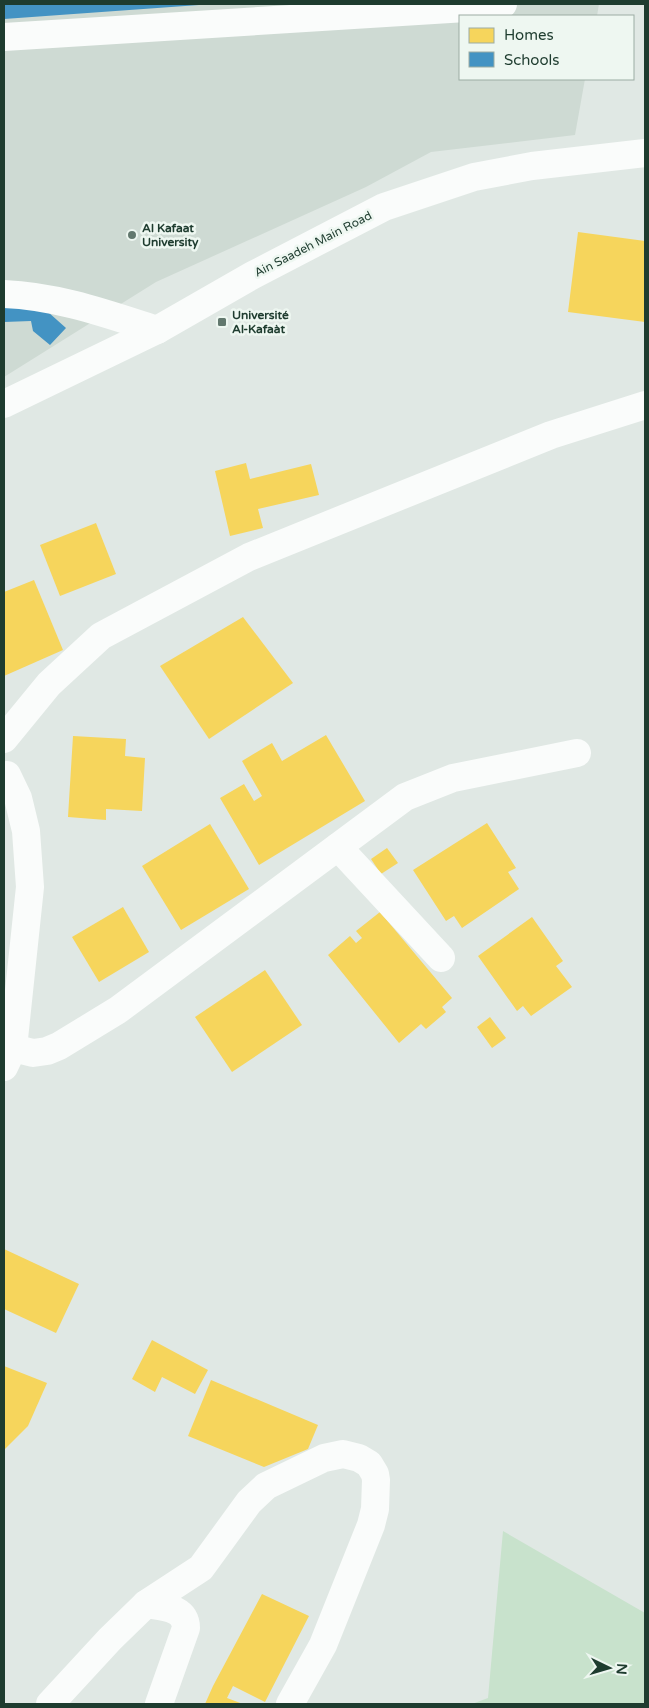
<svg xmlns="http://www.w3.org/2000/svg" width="649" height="1708" font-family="'Varela Round',sans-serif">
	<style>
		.built { fill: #cedad3 }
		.green { fill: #c8e2cc }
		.homes { fill: #f6d55c }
		.schools { fill: #4393c3 }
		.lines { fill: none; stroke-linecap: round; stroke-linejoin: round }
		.minor { stroke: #fafcfb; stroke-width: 28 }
		.poi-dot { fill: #62786e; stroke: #eef7f1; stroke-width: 2 }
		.labels { text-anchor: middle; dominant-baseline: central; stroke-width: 5; stroke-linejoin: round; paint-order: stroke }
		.poi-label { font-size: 12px; font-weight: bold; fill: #1e3c2f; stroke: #eef7f1; text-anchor: start }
		.street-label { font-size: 12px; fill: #1e3c2f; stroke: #eef7f1 }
	</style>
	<rect width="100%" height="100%" fill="#e0e8e4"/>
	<!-- built -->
	<path class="built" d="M4,4H599L597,16H460V79H585L575,135L431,152L366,187L156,282L4,377Z"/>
	<!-- green -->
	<path class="green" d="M503,1531L645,1613V1704H472L488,1698Z"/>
	<!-- homes -->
	<g class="homes">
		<path d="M578,232L645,241V322L568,312Z"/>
		<path d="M246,463L250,479L311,464L319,495L258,509L263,528L230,536L215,471Z"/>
		<path d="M96,523L116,574L60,596L40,545Z"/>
		<path d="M34,580L63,650L4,676V592Z"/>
		<path d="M243,617L293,683L209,739L160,666Z"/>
		<path d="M326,735L365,801L259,865L220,798L244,784L254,801L262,796L242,761L272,743L282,761Z"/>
		<path d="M73,736L126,739L125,756L145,758L142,811L106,809V820L68,817Z"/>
		<path d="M487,823L516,868L508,872L519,889L462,928L454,916L446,921L413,870Z"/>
		<path d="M210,824L249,889L181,930L142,866Z"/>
		<path d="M387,848L398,863L381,874L371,859Z"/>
		<path d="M123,907L149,952L99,982L72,937Z"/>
		<path d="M380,912L452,998L442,1007L446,1012L426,1029L421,1024L399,1043L328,955L350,936L356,943L362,938L356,931Z"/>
		<path d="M532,917L563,961L556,966L572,987L531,1016L523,1006L517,1011L478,956Z"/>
		<path d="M265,970L302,1025L232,1072L195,1017Z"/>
		<path d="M490,1017L506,1038L492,1048L477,1027Z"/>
		<path d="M4,1249L79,1284L56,1333L4,1309Z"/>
		<path d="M152,1340L208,1370L195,1394L162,1377L155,1392L132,1379Z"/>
		<path d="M4,1366L47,1383L28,1426L4,1450Z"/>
		<path d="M211,1380L318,1425L308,1449L264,1467L188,1436Z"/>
		<path d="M262,1594L309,1616L265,1702L233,1686L227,1698L243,1704H205L213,1686Z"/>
	</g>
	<!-- schools -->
	<g class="schools">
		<path d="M4,4H199V5L4,19Z"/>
		<path d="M4,302L48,312L66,328L50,345L33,331L31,321L4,322Z"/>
	</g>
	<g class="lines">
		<!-- minor -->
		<g class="minor">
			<path d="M4,37L498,6L503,4"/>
			<path d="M4,294C57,296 107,314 157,330"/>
			<path d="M4,404L157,330L253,275L384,207L474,177L532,166L645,153"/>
			<path d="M4,739L49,684L101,636L249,557L551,435L645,405"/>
			<path d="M338,847L441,958"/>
			<path d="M13,1048L33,1053L47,1051L59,1046L118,1010L405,797L453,778L577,753"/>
			<path d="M4,1067L13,1048L30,887L26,831L18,798L7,775"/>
			<path d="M146,1604C162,1607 186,1607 186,1628L159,1704"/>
			<path d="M50,1704L110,1639L146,1604L201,1568L249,1502L266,1486L324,1458L343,1454L359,1458L369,1464L375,1474L376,1480L375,1509L371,1525L323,1645L290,1704"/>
		</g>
	</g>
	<!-- markers -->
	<g class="poi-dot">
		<circle cx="132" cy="235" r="5"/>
		<rect x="217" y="317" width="10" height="10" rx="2.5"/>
	</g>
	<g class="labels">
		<!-- poi labels -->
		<g class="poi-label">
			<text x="142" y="228">Al Kafaat<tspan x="142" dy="14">University</tspan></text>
			<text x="232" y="315">Université<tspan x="232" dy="14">Al-Kafaàt</tspan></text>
		</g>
		<!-- street labels -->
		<g class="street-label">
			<text transform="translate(313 244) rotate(-27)">Ain Saadeh Main Road</text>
		</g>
	</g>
	<!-- border -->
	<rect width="649" height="1708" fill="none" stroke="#1e3c2f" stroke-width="10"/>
	<!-- legend -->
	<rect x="459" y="15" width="175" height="65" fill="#eef7f1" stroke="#9baca3"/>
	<rect x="469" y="28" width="25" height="15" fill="#f6d55c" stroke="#9baca3"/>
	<text x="504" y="40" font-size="15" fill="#1e3c2f">Homes</text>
	<rect x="469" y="52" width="25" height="15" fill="#4393c3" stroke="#9baca3"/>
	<text x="504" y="65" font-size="15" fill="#1e3c2f">Schools</text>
	<!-- north arrow -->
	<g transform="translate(609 1668) rotate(95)" stroke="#eef7f1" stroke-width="4" paint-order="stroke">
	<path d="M0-4L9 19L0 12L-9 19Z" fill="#1e3c2f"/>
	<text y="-8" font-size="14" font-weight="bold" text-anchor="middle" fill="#1e3c2f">N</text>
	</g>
</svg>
